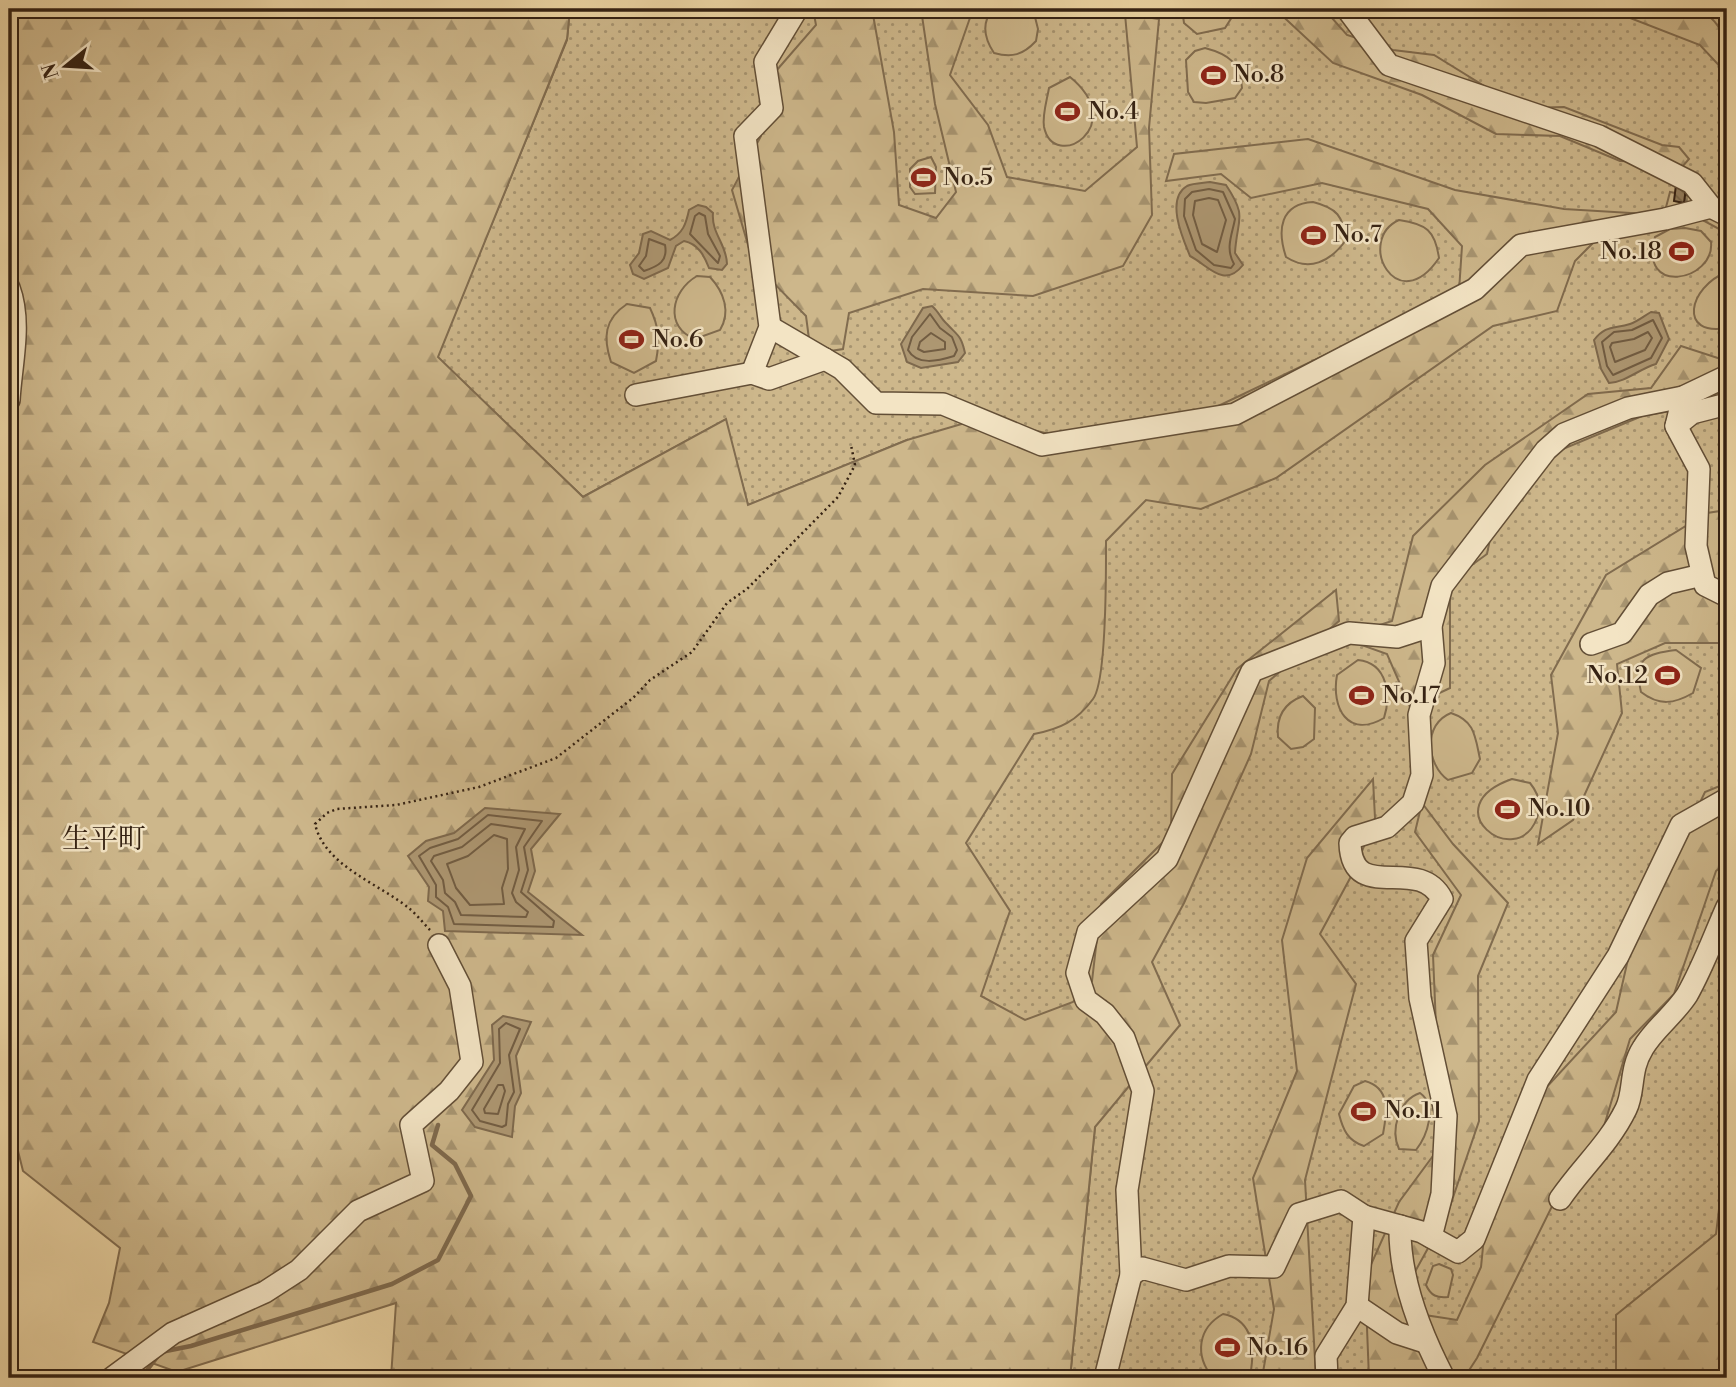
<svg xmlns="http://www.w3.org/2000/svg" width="1736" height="1387" font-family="'Libre Bodoni','Noto Serif JP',serif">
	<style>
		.grass { fill: url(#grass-dots); stroke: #816c4f; stroke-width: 2 }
		.forest { fill: url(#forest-firs); stroke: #816c4f; stroke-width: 2 }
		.garden { fill: #cdb78b; stroke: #816c4f; stroke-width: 2 }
		.water { fill: #ae9873; stroke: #7e694d; stroke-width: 2 }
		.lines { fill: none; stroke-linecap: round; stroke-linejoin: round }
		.shore { stroke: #725d43; stroke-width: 2 }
		.stream { stroke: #7e694d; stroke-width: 4.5 }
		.building { fill: url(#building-back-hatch); stroke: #352213; stroke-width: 2; filter: url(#shadow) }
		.minor-casing { stroke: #634f37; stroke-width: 24 }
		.path { stroke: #352213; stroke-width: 2.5; stroke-dasharray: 2 3.5; stroke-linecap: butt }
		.minor { stroke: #f3e4c4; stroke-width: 21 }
		.labels { text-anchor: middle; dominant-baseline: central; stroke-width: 5; stroke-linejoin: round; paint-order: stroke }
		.poi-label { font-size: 24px; fill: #352213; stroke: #f3e4c4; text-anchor: start }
		.quarter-label { font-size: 28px; fill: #352213; stroke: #f3e4c4 }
	</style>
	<defs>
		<pattern id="grass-dots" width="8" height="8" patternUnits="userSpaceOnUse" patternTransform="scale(1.75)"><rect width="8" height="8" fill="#cdb78b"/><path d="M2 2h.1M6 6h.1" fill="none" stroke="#a79470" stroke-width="1.8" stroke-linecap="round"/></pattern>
		<pattern id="forest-firs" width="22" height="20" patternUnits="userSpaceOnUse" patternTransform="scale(1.75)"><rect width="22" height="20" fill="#cdb78b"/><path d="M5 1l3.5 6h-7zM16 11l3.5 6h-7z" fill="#a79470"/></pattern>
		<pattern id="building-back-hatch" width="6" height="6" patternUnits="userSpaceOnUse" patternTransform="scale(1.75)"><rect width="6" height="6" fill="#947f5e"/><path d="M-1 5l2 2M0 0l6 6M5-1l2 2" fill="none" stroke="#7a684c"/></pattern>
		<filter id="shadow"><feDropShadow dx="6" dy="6" stdDeviation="2" flood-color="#0004"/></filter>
	</defs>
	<rect width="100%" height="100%" fill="#ecd5a4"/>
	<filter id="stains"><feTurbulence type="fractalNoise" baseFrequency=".00286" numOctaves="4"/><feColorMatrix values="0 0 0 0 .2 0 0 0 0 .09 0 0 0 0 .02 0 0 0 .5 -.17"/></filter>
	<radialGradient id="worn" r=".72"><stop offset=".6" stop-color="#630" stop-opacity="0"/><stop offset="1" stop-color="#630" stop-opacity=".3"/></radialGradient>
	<!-- grass -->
	<path class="grass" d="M570,9H1727V1262L1634,1378H1070L1095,1127L950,1018L907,440L748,505L725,420L583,497L437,357L567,40Z"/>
	<!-- forest -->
	<g class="forest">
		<path d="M9,9H570L567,39L438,357L583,497L726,419L748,505L907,440L982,418L1096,445L1214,408L1459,291L1462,246L1428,209L1322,183L1251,198L1221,174L1166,181L1174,154L1308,139L1455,190L1564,209L1664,215L1670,192L1727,203V229H1719L1699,218L1599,237L1575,261L1557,311L1493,326L1276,478L1201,509L1146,500L1106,541C1106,569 1107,681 1093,699C1077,721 1060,729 1034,734L966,843L1010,911L981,996L1025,1020L1073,1002L1092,981L1101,904L1171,834L1172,774L1237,669L1336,590L1339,621L1269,681L1251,754L1184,903L1152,962L1180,1025L1095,1127L1070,1378H391L396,1303L177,1372L93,1342L109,1303L120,1248L23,1171L9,1115Z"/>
		<path d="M813,9H872L894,132L899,205L936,218L956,192L935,104L921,9H970L971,15L950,75L988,125L1007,177L1085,191L1137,147L1125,14L1159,19L1149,128L1152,215L1123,266L1033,296L923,289L849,313L843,349L811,354L806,316L753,262L732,190L761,136L763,86L816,25Z"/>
		<path d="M1275,9H1324L1347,35L1393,50L1434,55L1520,108L1564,107L1662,145L1679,147L1689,159L1676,174L1658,162L1620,161L1560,136L1496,134L1422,95L1333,63Z"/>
		<path d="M1607,9H1699C1727,26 1727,44 1727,74L1700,45Z"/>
		<path d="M1681,346L1727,361V389L1676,410L1642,416L1534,461L1496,510L1487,554L1450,581V688L1410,707L1387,654L1353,642L1368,629L1392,621L1413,536L1485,465L1588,394L1651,388Z"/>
		<path d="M1727,510V643H1665L1617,664L1622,713L1573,820L1538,844L1558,733L1551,675L1606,575L1707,513Z"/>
		<path d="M1373,779L1375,818L1355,869L1320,934L1356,984L1305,1180L1316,1378H1262L1274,1309L1253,1178L1297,1071L1282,940L1307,858Z"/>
		<path d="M1727,783V862L1716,871L1674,994L1630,1039L1599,1143L1562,1186L1477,1358L1464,1378H1369L1365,1278L1399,1202L1441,1145L1433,955L1461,895L1415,832L1422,803L1453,844L1508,903L1478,976L1479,1121L1448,1212L1411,1279L1425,1315L1457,1320L1481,1267L1485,1227L1531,1104L1616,1012L1631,946L1705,792Z"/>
		<path d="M1727,1142V1378H1616V1315L1716,1234Z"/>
	</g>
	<!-- garden -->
	<g class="garden">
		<path d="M993,9H1033L1038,29L1036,41C1023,55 1012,58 994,53C984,38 981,23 993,9Z"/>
		<path d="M1182,9H1231L1232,17L1225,28L1197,34L1184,23Z"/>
		<path d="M1205,48C1228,54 1241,63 1242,88L1235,98L1206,103L1194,102L1188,92L1186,60L1195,51Z"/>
		<path d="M1070,77C1130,126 1054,173 1044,127C1042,115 1047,100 1049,88Z"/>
		<path d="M931,157L936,167L935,193L915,194L910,187V169L918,161Z"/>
		<path d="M1313,202C1337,208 1343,216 1346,240C1330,262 1309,272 1286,257C1277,230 1280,204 1313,202Z"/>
		<path d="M1399,220C1426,224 1435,230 1439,258C1397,320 1355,240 1399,220Z"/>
		<path d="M1685,228L1701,231L1711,242C1715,281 1638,297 1655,237L1670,229Z"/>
		<path d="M1727,272V328C1678,337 1688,287 1727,272Z"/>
		<path d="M697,276L710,277C724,292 731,312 720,330L695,339C664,327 671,291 697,276Z"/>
		<path d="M627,304L650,308C659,327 660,340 656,361L634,373L611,362C603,338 604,319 627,304Z"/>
		<path d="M1676,650L1701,668L1693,693C1674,704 1659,706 1641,692C1633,658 1646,654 1676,650Z"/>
		<path d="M1358,660C1388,663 1391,696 1384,718C1348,739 1331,708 1337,675Z"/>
		<path d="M1727,695V733L1718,714Z"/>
		<path d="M1303,696L1315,708L1314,739L1303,747L1291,749L1278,737C1276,717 1284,703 1303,696Z"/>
		<path d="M1451,713C1475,721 1475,736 1480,759L1472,773L1448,780C1426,764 1423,724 1451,713Z"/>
		<path d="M1512,779L1530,783C1539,794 1542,805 1537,818C1516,873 1432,807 1512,779Z"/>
		<path d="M1365,1081C1391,1088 1387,1113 1383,1134L1364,1146C1348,1141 1343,1130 1339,1114L1354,1086Z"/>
		<path d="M1420,1093C1438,1106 1427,1136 1416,1150L1399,1149C1390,1130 1399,1100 1420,1093Z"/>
		<path d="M1439,1264L1451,1269L1453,1275L1448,1297C1437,1298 1431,1296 1426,1285L1433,1266Z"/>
		<path d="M1223,1314C1254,1320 1255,1350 1250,1376L1247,1378H1213C1194,1355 1198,1328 1223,1314Z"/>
	</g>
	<!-- water -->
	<g class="water">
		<path d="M1210,182L1226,185C1248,218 1237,218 1235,253L1243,265C1224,289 1209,266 1190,256C1183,239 1165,199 1187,186C1193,183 1204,183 1210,182Z"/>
		<path d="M698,205L706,207L713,213C711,233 727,245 727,264L722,270L709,268C704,255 698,244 684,241L676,246L668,268L644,279L633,274L630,265L639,253L643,234L651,231L670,240C683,233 686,224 689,210Z"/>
		<path d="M932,306C939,312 941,319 947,324C958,336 961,335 965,353L958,362L921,368L907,362L901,344L923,308Z"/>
		<path d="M1651,312L1659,313L1669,339L1656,364C1639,369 1626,382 1609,383L1601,369L1594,340C1606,325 1613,329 1630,324C1637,322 1644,316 1651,312Z"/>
		<path d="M485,808L560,814L531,849L535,871L528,892L582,935L445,931L443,911L428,901L429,887L408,856L426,841L454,833Z"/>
		<path d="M503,1016L531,1022L516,1056L521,1093L515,1106L512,1137L475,1127L462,1110L494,1060L492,1025Z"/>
	</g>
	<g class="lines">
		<!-- shore -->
		<g class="shore">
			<path d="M1209,189L1223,192L1235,219C1232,235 1225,248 1234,264L1231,268L1214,265L1196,250L1184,216L1185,199L1192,192Z"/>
			<path d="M1209,198L1218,200L1226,220L1217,252L1202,244L1193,215L1195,201Z"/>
			<path d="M699,213L705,216L708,234L720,256L718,263L690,234L695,216Z"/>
			<path d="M649,239L665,245C668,261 659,266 644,271L639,266L646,256Z"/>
			<path d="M930,314L940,328L952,337L957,350L954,356C938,361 917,366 908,350L912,337Z"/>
			<path d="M1653,320L1662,338L1651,358L1613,375L1607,366L1602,342L1614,332L1632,330Z"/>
			<path d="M1648,332L1652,338L1645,350L1615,362L1610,347L1612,343L1634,339Z"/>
			<path d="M931,333L945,342V349L924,352L918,349L920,342Z"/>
			<path d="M488,815L542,821L524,847L528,870L521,892L554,921L553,927L454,924L448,907L436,897V885L419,856L430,848L458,839Z"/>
			<path d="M491,824L525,829L516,847L519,870L512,893L516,902L528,912L526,917L461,915L455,902L445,893L443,880L431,861L434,856L462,847Z"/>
			<path d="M494,835L507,839L508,869L502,888L504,904L470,905L456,888L447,864L468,856Z"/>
			<path d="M506,1023L520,1029L509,1055L514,1092L508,1104L506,1125L502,1127L480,1121L472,1110L500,1063L499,1029Z"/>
			<path d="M498,1085H503L505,1091L498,1114L485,1113L484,1109Z"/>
		</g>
		<!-- stream -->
		<path class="stream" d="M141,1378L161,1352L191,1346L392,1284L438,1260L471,1196L455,1164L432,1145L438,1125"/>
	</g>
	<!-- building -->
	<path class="building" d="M1676,185L1686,187L1684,203L1674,201Z"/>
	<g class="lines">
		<defs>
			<g id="minor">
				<path d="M1347,9L1389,65L1599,136L1692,183L1711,207L1727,215"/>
				<path d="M9,288C22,323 11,364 9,400"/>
				<path d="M770,327L842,369L876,403L943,404L1042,445L1235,414L1475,289L1521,245L1665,219L1711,207"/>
				<path d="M752,373L770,327L745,136L772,108L765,62L797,9"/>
				<path d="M636,395L752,373L769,379L825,359"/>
				<path d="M1683,397L1676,426L1699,469L1696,546L1705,585L1727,596"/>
				<path d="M1676,426L1692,413L1727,404"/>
				<path d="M1591,644L1622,633L1649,595L1668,583L1702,575"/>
				<path d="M1560,1199C1581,1168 1609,1144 1626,1109C1635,1091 1629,1070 1643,1048C1654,1029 1674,1015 1687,995C1703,967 1714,936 1727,907"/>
				<path d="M1400,1226C1399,1279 1420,1332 1444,1378"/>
				<path d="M1431,1237L1442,1194L1446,1116L1420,998L1416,941L1442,899C1418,853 1352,906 1350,843L1355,837L1387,827L1413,803L1422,775L1419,715L1434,663L1431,626L1442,586L1546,450L1564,434L1628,408L1683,397L1727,376"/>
				<path d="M1131,1275L1142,1268L1186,1280L1229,1266L1274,1267L1299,1214L1341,1201L1364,1216L1422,1232L1458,1252L1474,1239L1538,1080L1618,956L1681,825L1727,799"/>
				<path d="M1357,1306L1397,1333L1425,1342"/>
				<path d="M112,1378L173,1333L265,1292L299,1270L358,1211L423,1181L411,1125L449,1091L472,1062L460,986L439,945"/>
				<path d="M1105,1378L1131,1275L1127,1190L1143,1091L1124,1038L1105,1014L1086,1000L1077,973L1088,932L1167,859L1252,671L1349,633L1397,637L1431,626"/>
				<path d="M1327,1378L1326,1356L1357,1306L1364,1216"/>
			</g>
		</defs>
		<!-- minor casing -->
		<use href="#minor" class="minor-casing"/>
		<!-- path -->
		<path class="path" d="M430,930C424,924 418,916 411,910C381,884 325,867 315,824L327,813L337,809L396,805L479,787L556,758L633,698L650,680L692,652L727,603L747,589L838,497L855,465L851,445"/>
		<!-- minor -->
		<use href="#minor" class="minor"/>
	</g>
	<!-- icons -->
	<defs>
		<symbol id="stadium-bare" viewBox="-9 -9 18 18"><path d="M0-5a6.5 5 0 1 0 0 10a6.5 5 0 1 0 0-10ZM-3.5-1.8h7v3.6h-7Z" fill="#8f2418" stroke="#f3e4c4" stroke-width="2.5" paint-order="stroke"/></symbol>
	</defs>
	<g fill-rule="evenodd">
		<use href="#stadium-bare" x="1196" y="58" width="35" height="35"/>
		<use href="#stadium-bare" x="1050" y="94" width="35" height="35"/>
		<use href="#stadium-bare" x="906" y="160" width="35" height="35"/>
		<use href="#stadium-bare" x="1296" y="218" width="35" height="35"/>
		<use href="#stadium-bare" x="1664" y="234" width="35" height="35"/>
		<use href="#stadium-bare" x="614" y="322" width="35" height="35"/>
		<use href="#stadium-bare" x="1650" y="658" width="35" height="35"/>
		<use href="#stadium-bare" x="1344" y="678" width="35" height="35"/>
		<use href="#stadium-bare" x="1490" y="792" width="35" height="35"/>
		<use href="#stadium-bare" x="1346" y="1094" width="35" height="35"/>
		<use href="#stadium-bare" x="1210" y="1330" width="35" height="35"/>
	</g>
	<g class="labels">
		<!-- poi labels -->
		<g class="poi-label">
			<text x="1233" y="75">No.8</text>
			<text x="1088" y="112">No.4</text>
			<text x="943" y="178">No.5</text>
			<text x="1333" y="235">No.7</text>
			<text x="1662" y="252" text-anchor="end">No.18</text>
			<text x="652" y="340">No.6</text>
			<text x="1648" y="676" text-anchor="end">No.12</text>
			<text x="1382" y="696">No.17</text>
			<text x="1528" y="809">No.10</text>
			<text x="1384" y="1111">No.11</text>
			<text x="1247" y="1348">No.16</text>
		</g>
		<!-- quarter labels -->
		<g class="quarter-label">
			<text x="104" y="839">生平町</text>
		</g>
	</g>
	<!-- margin -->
	<rect width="1736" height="1387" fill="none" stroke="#ecd5a4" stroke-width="35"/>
	<rect x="10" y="10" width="1715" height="1366" fill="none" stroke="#352213" stroke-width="3.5"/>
	<rect x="18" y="18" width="1701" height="1352" fill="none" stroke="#352213" stroke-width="2"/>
	<!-- north arrow -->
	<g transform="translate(66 66) rotate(252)" stroke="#f3e4c4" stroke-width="5" paint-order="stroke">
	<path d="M0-5L12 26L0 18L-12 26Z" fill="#352213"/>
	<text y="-10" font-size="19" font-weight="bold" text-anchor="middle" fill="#352213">N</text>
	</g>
	<rect width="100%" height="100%" filter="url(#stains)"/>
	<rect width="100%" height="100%" fill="url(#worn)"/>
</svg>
